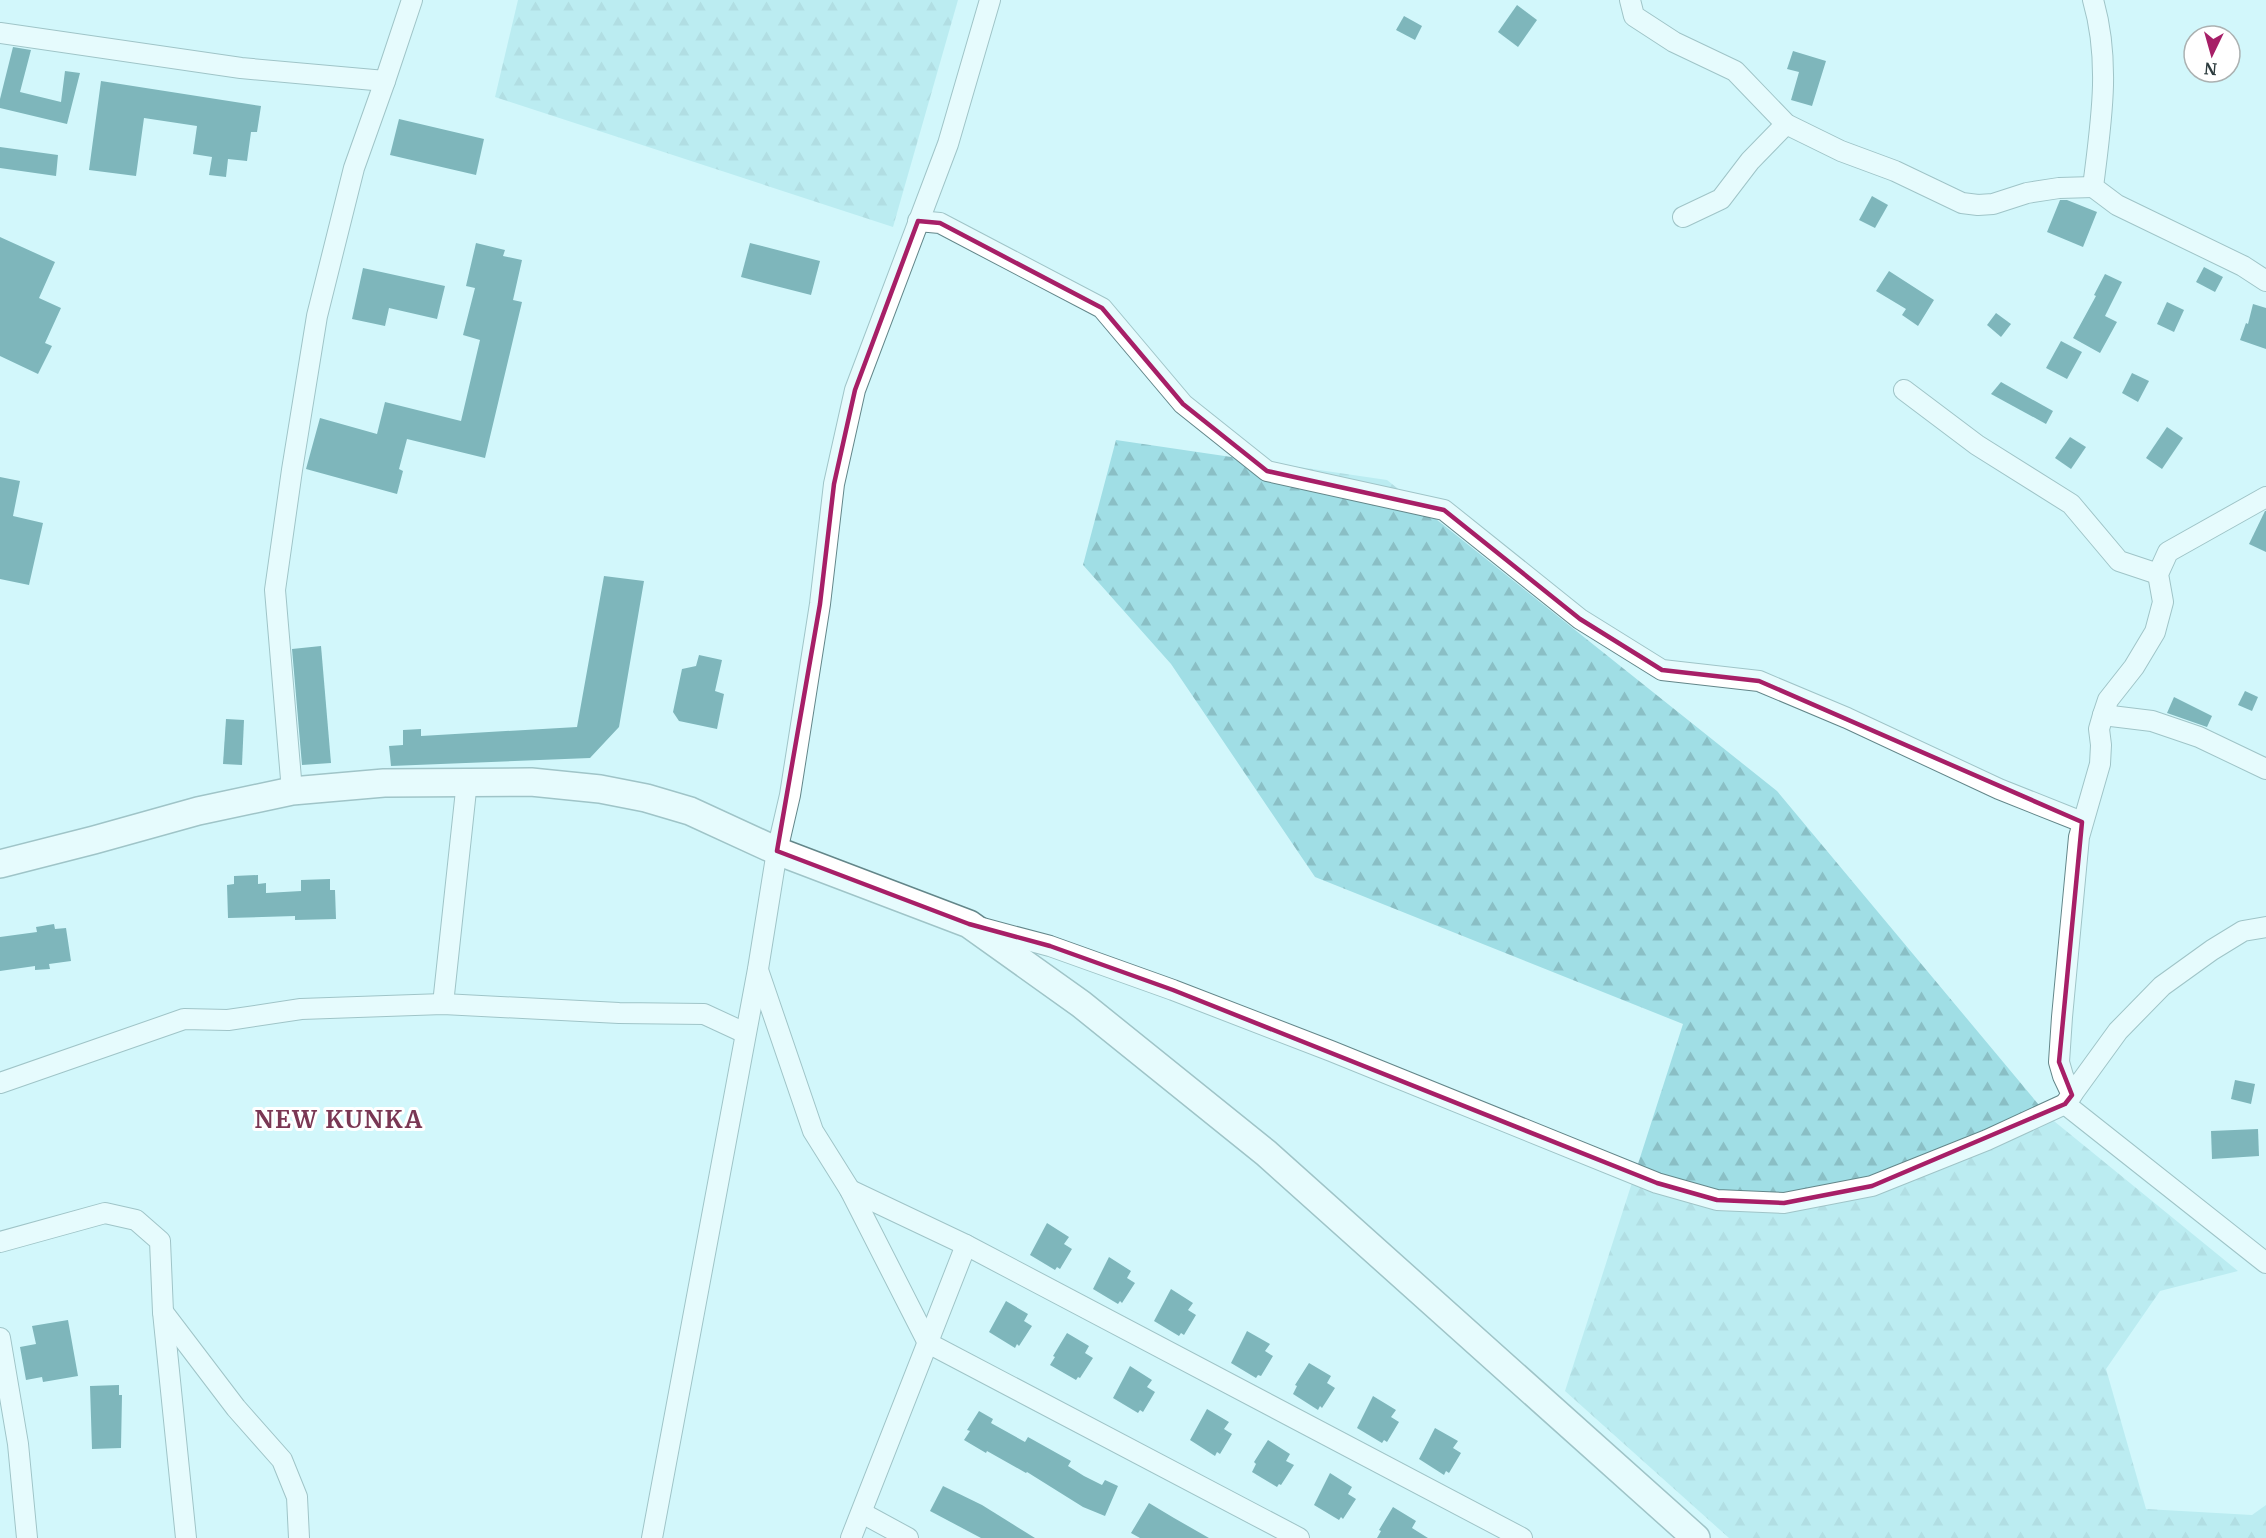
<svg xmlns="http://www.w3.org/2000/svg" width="2266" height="1538" font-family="Merriweather,serif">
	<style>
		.forest { fill: url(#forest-firs) }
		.building { fill: #19676e }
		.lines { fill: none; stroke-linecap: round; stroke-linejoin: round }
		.street-casing { stroke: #638689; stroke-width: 22 }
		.secondary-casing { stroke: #638689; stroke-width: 30 }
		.street { stroke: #fff; stroke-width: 20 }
		.secondary { stroke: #fff; stroke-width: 27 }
		.marked { fill: none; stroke: #a71f67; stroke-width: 4.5; stroke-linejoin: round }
		.labels { text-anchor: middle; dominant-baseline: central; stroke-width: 6; stroke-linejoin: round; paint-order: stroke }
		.district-label { font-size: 24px; font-weight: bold; letter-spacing: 1.5px; fill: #7a3754; stroke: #fff }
	</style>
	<defs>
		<pattern id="forest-firs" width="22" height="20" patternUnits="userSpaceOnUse" patternTransform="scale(1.5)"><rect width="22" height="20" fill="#a0dee5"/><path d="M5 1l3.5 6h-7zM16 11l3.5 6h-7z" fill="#8abfc5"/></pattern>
	</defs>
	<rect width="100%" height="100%" fill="#d2f7fb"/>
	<!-- forest -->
	<g class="forest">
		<path d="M518,0H958L893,227L495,97Z"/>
		<path d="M1116,440L1387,480L1777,791L2049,1117L2238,1271L2160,1291L2106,1369L2146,1509L2252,1515L2266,1505V1538H1729L1565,1391L1683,1024L1315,877L1171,664L1083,565Z"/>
	</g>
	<!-- building -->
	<g class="building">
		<path d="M1517,5L1537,20L1518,47L1498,32Z"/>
		<path d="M1404,16L1422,26L1415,40L1396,30Z"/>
		<path d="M13,47L31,50L20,92L61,102L65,71L80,73L67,124L0,108V99Z"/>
		<path d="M1793,51L1826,61L1812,106L1791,100L1799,72L1787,69Z"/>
		<path d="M101,81L261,106L257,132H251L247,161L228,159L226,177L209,175L212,157L193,154L197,126L144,118L136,176L89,170Z"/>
		<path d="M399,119L484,139L476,175L390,155Z"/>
		<path d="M0,147L58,155L56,176L0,168Z"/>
		<path d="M1872,196L1888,205L1875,228L1859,220Z"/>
		<path d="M2060,200H2067L2097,212L2083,247L2047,232Z"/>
		<path d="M0,237L55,262L39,298L61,308L45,343L52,346L38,374L0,356Z"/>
		<path d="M476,243L505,250L503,256L522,260L513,300L522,302L485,458L407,439L399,469L403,471L397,494L306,469L320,418L377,434L385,402L461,421L480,340L463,335L475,288L466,286Z"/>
		<path d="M750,243L820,261L811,295L741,277Z"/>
		<path d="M2204,267L2223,277L2215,292L2196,282Z"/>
		<path d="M363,268L445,286L437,319L389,308L385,326L352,319Z"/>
		<path d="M1889,271L1934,300L1918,326L1902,315L1906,309L1876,291Z"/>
		<path d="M2105,274L2122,282L2105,316L2117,322L2100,353L2073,338L2096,296L2094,295Z"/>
		<path d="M2167,302L2184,310L2174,332L2157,324Z"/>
		<path d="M2253,304L2266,308V349L2240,340L2246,323L2248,324Z"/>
		<path d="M1996,313L2011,324L2001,337L1987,325Z"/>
		<path d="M2061,341L2082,352L2067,379L2046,368Z"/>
		<path d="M2132,373L2149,381L2138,402L2122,393Z"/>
		<path d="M2001,382L2053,411L2046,424L1991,394Z"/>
		<path d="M2167,427L2183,438L2162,469L2146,458Z"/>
		<path d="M2070,437L2086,447L2071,469L2055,458Z"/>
		<path d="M0,477L20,481L13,516L43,523L29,585L0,579Z"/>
		<path d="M2265,511H2266V552L2249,544Z"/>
		<path d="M604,576L644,581L619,727L590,758L391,766L389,746L403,745V730L421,729V736L577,727Z"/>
		<path d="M321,646L331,763L302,765L292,649Z"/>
		<path d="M699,655L722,660L715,691L724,694L717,729L679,721L673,712L682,669L696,666Z"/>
		<path d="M2245,691L2258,697L2252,711L2238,705Z"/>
		<path d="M2174,697L2212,716L2207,727L2167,713Z"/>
		<path d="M226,719L244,720L242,765L223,764Z"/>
		<path d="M258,875V884L266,883V893L301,891V880L330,879V890H335L336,919L295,920V916L228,918L227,885L234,884V876Z"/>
		<path d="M54,924L55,929L66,928L71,961L49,964L50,969L35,970V966L0,971V937L37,932L36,927Z"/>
		<path d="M2235,1080L2255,1084L2251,1104L2231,1099Z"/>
		<path d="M2258,1129L2259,1156L2212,1159L2211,1131Z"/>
		<path d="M1047,1223L1069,1237L1064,1244L1072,1249L1060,1269L1057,1267L1055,1270L1030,1255Z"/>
		<path d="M1109,1257L1131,1271L1127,1278L1135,1283L1122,1303L1120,1301L1118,1304L1093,1289Z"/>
		<path d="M1171,1289L1193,1303L1188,1310L1196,1315L1184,1335L1181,1333L1179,1336L1154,1321Z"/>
		<path d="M1006,1301L1028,1314L1024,1321L1032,1326L1019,1346L1017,1344L1015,1348L989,1332Z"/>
		<path d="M68,1320L78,1376L43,1382L42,1377L26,1380L20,1347L36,1344L32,1326Z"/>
		<path d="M1247,1331L1270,1344L1265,1351L1273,1356L1261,1376L1258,1375L1256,1378L1231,1363Z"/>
		<path d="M1067,1333L1089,1346L1085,1353L1093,1358L1080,1378L1078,1377L1076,1380L1050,1365L1055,1357L1053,1356Z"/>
		<path d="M1309,1363L1331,1376L1327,1383L1335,1388L1322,1408L1320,1406L1318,1410L1293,1394L1297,1386L1295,1385Z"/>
		<path d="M1130,1366L1152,1380L1147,1387L1155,1392L1143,1412L1140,1410L1138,1413L1113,1398Z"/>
		<path d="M119,1385V1395H122L121,1448L92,1449L90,1386Z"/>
		<path d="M1373,1396L1396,1410L1391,1417L1399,1422L1387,1442L1384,1440L1382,1443L1357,1428Z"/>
		<path d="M1207,1409L1229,1422L1224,1429L1232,1434L1220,1454L1217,1452L1215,1456L1190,1440Z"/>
		<path d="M979,1411L993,1419L991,1423L1025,1442L1028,1437L1071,1461L1068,1466L1084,1476L1102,1485L1105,1480L1118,1486L1105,1516L1083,1507L1027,1472L1026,1473L987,1451L986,1453L964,1440L970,1431L967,1430Z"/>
		<path d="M1435,1428L1458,1441L1453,1448L1461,1453L1449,1473L1446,1471L1444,1475L1419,1459Z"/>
		<path d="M1268,1440L1290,1454L1286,1461L1294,1465L1281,1485L1279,1484L1277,1487L1252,1472L1256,1464L1254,1462Z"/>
		<path d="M1330,1473L1352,1487L1348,1494L1356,1499L1343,1519L1341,1517L1339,1520L1314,1505Z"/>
		<path d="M943,1486L982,1505L1035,1538H981L930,1511Z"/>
		<path d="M1149,1503L1174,1518L1209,1538H1140L1131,1533Z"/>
		<path d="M1393,1507L1416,1521L1412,1528L1428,1538H1377L1381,1531L1379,1530Z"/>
	</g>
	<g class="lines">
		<defs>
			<g id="street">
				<path d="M1630,0L1634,16L1674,42L1735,71L1786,124L1841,151L1895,171L1962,203L1978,205L1993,204L2027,193L2059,188L2093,187"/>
				<path d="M2093,0C2111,62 2101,123 2093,187L2117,205L2243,266L2266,281"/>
				<path d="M0,33L241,68L385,81"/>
				<path d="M1683,217L1721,199L1750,161L1786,124"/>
				<path d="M918,221L940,223L1102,308L1183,404L1267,471L1444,510L1580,619L1662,670L1759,681L1847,718L1999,789L2082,822"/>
				<path d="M1904,390L1977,445L2071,504L2119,561L2158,574"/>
				<path d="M2266,497L2168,552L2158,574L2163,602L2155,632L2134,667L2108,700L2103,715L2152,721L2199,737L2266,769"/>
				<path d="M292,791L275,590L292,470L317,316L354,168L385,81L412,0"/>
				<path d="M982,928L1050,946L1173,990L1331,1051L1657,1183L1717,1200L1784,1203L1872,1186L1987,1140L2065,1104L2118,1031L2162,986L2212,950L2243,931L2266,927"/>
				<path d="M758,970L813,1131L850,1190L928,1343L1299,1538"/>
				<path d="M443,1004L467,781"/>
				<path d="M0,1083L184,1019L228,1020L301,1009L443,1004L619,1013L704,1014L745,1033"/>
				<path d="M2072,1095L2063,1076L2059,1062L2062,1017L2079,837L2100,764L2101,745L2099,729L2103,715"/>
				<path d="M2065,1104L2266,1263"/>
				<path d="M850,1190L966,1245L1522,1538"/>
				<path d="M0,1242L105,1213L136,1220L160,1241L163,1312L186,1538"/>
				<path d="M163,1312L236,1408L282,1460L297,1497L299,1538"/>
				<path d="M0,1338L18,1444L27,1538"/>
				<path d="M862,1513L908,1538"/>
				<path d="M652,1538L758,969L777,851L790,795L820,604L834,484L855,390L948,144L990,0"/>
				<path d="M851,1538L966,1245"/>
			</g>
			<path id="secondary" d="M0,864L94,840L198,811L292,791L384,783L531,782L600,789L646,798L690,811L777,851L969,924L1081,1004L1266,1153L1696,1538"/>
		</defs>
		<!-- street casing -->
		<use href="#street" class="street-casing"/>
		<!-- secondary casing -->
		<use href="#secondary" class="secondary-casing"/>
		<!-- street -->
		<use href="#street" class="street"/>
		<!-- secondary -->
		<use href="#secondary" class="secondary"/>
	</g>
	<!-- marked area -->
	<path d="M0 0H2266V1538H0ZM918,221L940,223L1102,308L1183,404L1267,471L1444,510L1580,619L1662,670L1759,681L2082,822L2059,1062L2072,1095L2065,1104L1872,1186L1784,1203L1717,1200L1657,1183L1173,990L1050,946L969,924L777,851L820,604L834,484L855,390Z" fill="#d2f7fb" fill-opacity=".55" fill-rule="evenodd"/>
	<path class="marked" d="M918,221L940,223L1102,308L1183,404L1267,471L1444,510L1580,619L1662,670L1759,681L2082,822L2059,1062L2072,1095L2065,1104L1872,1186L1784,1203L1717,1200L1657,1183L1173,990L1050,946L969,924L777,851L820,604L834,484L855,390Z"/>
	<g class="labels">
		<!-- district labels -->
		<g class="district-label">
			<text x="339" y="1119">NEW KUNKA</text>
		</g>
	</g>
	<!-- north arrow -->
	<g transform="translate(2212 54) rotate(185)"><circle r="28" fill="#ffffff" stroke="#abb1b1" stroke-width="1.5"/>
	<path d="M0-4.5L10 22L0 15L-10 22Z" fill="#a71f67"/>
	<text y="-9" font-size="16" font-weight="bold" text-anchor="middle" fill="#2c3b3d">N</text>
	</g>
</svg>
